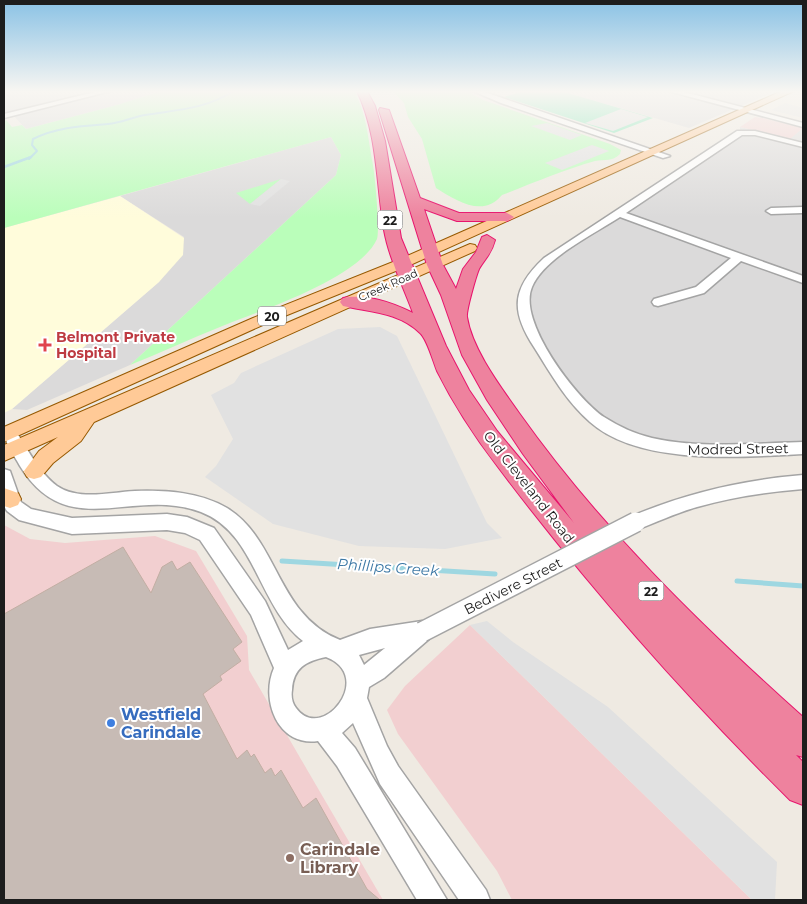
<svg xmlns="http://www.w3.org/2000/svg" width="807" height="904" font-family="Montserrat,sans-serif">
	<style>
		.residential { fill: #dbdada }
		.commercial { fill: #f2cfd0 }
		.education { fill: #fffcdb }
		.park { fill: #bafeba }
		.pitch { fill: #78e6b3 }
		.parking { fill: #e1e1e1 }
		.lines { fill: none; stroke-linecap: round; stroke-linejoin: round }
		.stream-far2 { stroke: #9ed7e1; stroke-width: 2 }
		.stream-far1 { stroke: #9ed7e1; stroke-width: 2.5 }
		.stream { stroke: #9ed7e1; stroke-width: 5 }
		.building { fill: #c7bbb5; stroke: #c2aea3 }
		.minor-casing { stroke: #a4a4a4; stroke-width: 3 }
		.major-casing { stroke: #965900; stroke-width: 2 }
		.highway-casing { stroke: #e8146d; stroke-width: 2 }
		.minor { fill: #fff; fill-rule: evenodd }
		.major { fill: #ffca97; fill-rule: evenodd }
		.highway { fill: #ee829e; fill-rule: evenodd }
		.minor-bridge-casing { stroke: #a4a4a4; stroke-width: 22; stroke-linecap: butt }
		.minor-bridge { stroke: #fff; stroke-width: 19 }
		.health-dot { fill: #e0444e; stroke: #fff; stroke-width: 2 }
		.shop-dot { fill: #3f7fe0; stroke: #fff; stroke-width: 2 }
		.education-dot { fill: #8d6e63; stroke: #fff; stroke-width: 2 }
		.labels { text-anchor: middle; dominant-baseline: central; stroke-width: 4; stroke-linejoin: round; paint-order: stroke }
		.far-street-label { font-size: 11px; fill: #1d1d1d; stroke: #fff }
		.shield { fill: #fff; stroke: #616161; stroke-width: 1 }
		.shield-label { font-size: 12px; font-weight: bold; fill: #1d1d1d }
		.health-label { font-size: 14px; font-weight: bold; fill: #be3a42; stroke: #fff; text-anchor: start }
		.street-label { font-size: 14px; fill: #1d1d1d; stroke: #fff }
		.water-label { font-size: 15px; font-style: italic; fill: #3c78a5; stroke: #fff }
		.near-shop-label { font-size: 16px; font-weight: bold; fill: #366cbe; stroke: #fff; text-anchor: start }
		.near-education-label { font-size: 16px; font-weight: bold; fill: #785e54; stroke: #fff; text-anchor: start }
	</style>
	<rect width="100%" height="100%" fill="#efeae2"/>
	<!-- residential -->
	<g class="residential">
		<path d="M4,91H161L117,105L26,129L10,112L4,113Z"/>
		<path d="M561,91H776L689,128Z"/>
		<path d="M740,127L790,138L803,128V448L688,450L657,445L586,410L528,328L523,299L533,273L740,133Z"/>
		<path d="M331,137L341,155L336,175L130,365L27,410L12,409L159,282L184,237L120,196Z"/>
	</g>
	<!-- commercial -->
	<g class="commercial">
		<path d="M755,117L763,118L803,128L790,139L740,127Z"/>
		<path d="M4,525L30,539L65,543L155,536L196,551L247,636L249,670L383,900H4Z"/>
		<path d="M470,625L752,900H512L497,871L398,734L387,710L405,686Z"/>
	</g>
	<!-- education -->
	<path class="education" d="M120,196L184,238L183,255L159,282L12,409L4,413V228Z"/>
	<!-- park -->
	<g class="park">
		<path d="M161,91H354C366,112 368,137 372,160C375,172 380,230 377,239C359,279 259,311 220,327C190,339 160,353 130,365L336,175L341,155L331,137L4,228V122L6,120L12,127L22,125L26,129L117,105Z"/>
		<path d="M393,91H467L483,100L610,144L621,150L620,154C612,162 605,159 595,161C563,170 533,183 502,195C483,218 457,201 436,188L422,139L408,117L404,103Z"/>
		<path d="M281,179L250,204L236,193Z"/>
	</g>
	<!-- pitch -->
	<path class="pitch" d="M523,91H561L653,118L614,133L504,97Z"/>
	<!-- parking -->
	<g class="parking">
		<path d="M785,103L803,108V118L771,110Z"/>
		<path d="M621,109L648,117L613,131L585,123Z"/>
		<path d="M547,123L582,135L570,140L531,126Z"/>
		<path d="M592,145L609,151L562,170L545,163Z"/>
		<path d="M281,179L290,181L260,206L250,204Z"/>
		<path d="M380,327L397,336L487,523L502,538L445,549L359,546L273,524L205,477L216,466L233,439L211,395L234,383L241,373L338,329Z"/>
		<path d="M487,621L513,642L608,707L777,862L775,900H752L470,625Z"/>
	</g>
	<g class="lines">
		<!-- stream-far2 -->
		<path class="stream-far2" d="M29,159L37,151L32,145L33,139C57,127 82,126 108,124C120,123 133,117 145,115C175,110 207,109 233,91"/>
		<!-- stream-far1 -->
		<path class="stream-far1" d="M4,167L31,157"/>
		<!-- stream -->
		<g class="stream">
			<path d="M282,561L495,574"/>
			<path d="M737,581L803,586"/>
		</g>
	</g>
	<!-- building -->
	<path class="building" d="M123,547L151,593L162,567L172,561L177,570L190,562L242,642L233,649L241,661L220,676L222,680L203,694L237,759L247,750L251,757L254,754L265,773L271,768L275,776L281,770L303,808L316,798L367,889L380,900H4V614Z"/>
	<g class="lines">
		<defs>
			<g id="minor">
				<path d="M99,91H111L4,118V114Z"/>
				<path d="M473,91H482L670,156L663,158L501,103Z"/>
				<path d="M668,91H680L803,123V127Z"/>
				<path d="M737,131H755L803,143V147L755,135H742L626,213L803,276V283L741,261L704,293L658,306L654,305L652,302L654,299L696,287L731,258L620,217C594,234 544,258 532,287C517,321 576,398 604,417C618,426 635,434 652,438C701,449 753,443 803,442V454C742,457 639,466 590,422C566,401 551,374 534,347C510,310 512,288 544,258Z"/>
				<path d="M803,207V213L771,214L766,211L771,208Z"/>
				<path d="M8,427L14,429C27,447 38,472 57,486C79,501 111,492 135,491C166,490 200,492 227,508C279,540 276,614 340,640L370,629L422,621L429,625L433,632L429,639L384,678L369,687L367,698L387,746L398,766L486,890L490,900H459L380,784L353,723L342,733L355,748L447,900H417L337,766L318,741C278,747 260,700 274,668L251,615L200,540L185,533L167,530L72,534L19,520L7,511L4,506V469L10,471L21,502L31,509L72,518L167,514L187,517L214,528L265,601L288,650L303,641C258,606 256,533 201,512C132,486 68,544 20,466C13,453 4,443 4,428ZM385,648L364,665L359,655ZM326,657C376,676 322,744 296,708C292,703 291,696 292,690C293,668 306,661 326,657Z"/>
				<path d="M803,475V489C767,492 732,497 697,507C676,513 657,522 636,530L630,527L627,522L630,517C686,493 742,480 803,475Z"/>
			</g>
			<g id="major">
				<path d="M782,91H794L408,266L265,324L4,442V427L253,318L398,260Z"/>
				<path d="M470,244L475,245L477,248L475,251L94,422L81,441L53,463L41,477L34,479L27,477L24,471L39,451L58,437L4,461V445Z"/>
				<path d="M4,488L18,493L21,499L18,505L10,508L4,506Z"/>
			</g>
			<path id="highway" d="M357,91H367L375,106L385,141L401,238L446,346L469,390L497,431L574,523L523,454L487,400L462,355L441,295L427,265L379,110L380,108L389,110L420,198L459,213H507L514,217L507,221H457L424,209L443,265L456,289L463,269L476,252L482,237L487,235L495,240C491,255 486,257 479,269C476,276 466,311 467,317C472,349 500,386 519,413C600,527 699,624 803,717V757L796,755L803,762V805L790,800C685,696 587,585 498,467C475,437 454,405 437,371C433,361 427,339 420,333C399,312 369,312 343,306L340,302L343,298C365,293 394,303 413,313C403,286 389,258 384,230C376,183 378,135 357,91Z"/>
		</defs>
		<!-- minor casing -->
		<use href="#minor" class="minor-casing"/>
		<!-- major casing -->
		<use href="#major" class="major-casing"/>
		<!-- highway casing -->
		<use href="#highway" class="highway-casing"/>
		<!-- minor -->
		<use href="#minor" class="minor"/>
		<!-- major -->
		<use href="#major" class="major"/>
		<!-- highway -->
		<use href="#highway" class="highway"/>
		<defs>
			<path id="minor-bridge" d="M422,632L636,522"/>
		</defs>
		<!-- minor-bridge casing -->
		<use href="#minor-bridge" class="minor-bridge-casing"/>
		<!-- minor-bridge -->
		<use href="#minor-bridge" class="minor-bridge"/>
	</g>
	<!-- sky -->
	<linearGradient id="sky" x2="0" y2="1"><stop stop-color="#8ac2e5"/><stop offset="0.42" stop-color="#f8f6f2"/><stop offset="1" stop-color="#f8f6f2" stop-opacity="0"/></linearGradient>
	<rect width="807" height="218" fill="url(#sky)"/>
	<!-- markers -->
	<path class="health-dot" d="M42.5 337.5h5v5h5v5h-5v5h-5v-5h-5v-5h5z"/>
	<circle class="shop-dot" cx="111" cy="723" r="5"/>
	<circle class="education-dot" cx="290" cy="858" r="5"/>
	<g class="labels">
		<!-- far-street labels -->
		<g class="far-street-label">
			<text transform="translate(388 285) rotate(-24)">Creek Road</text>
		</g>
		<!-- shield labels -->
		<g class="shield">
			<rect x="377.5" y="210.5" width="25" height="19" rx="4"/>
			<rect x="258" y="306.5" width="28" height="19" rx="4"/>
			<rect x="638.5" y="581.5" width="25" height="19" rx="4"/>
		</g>
		<g class="shield-label">
			<text x="390" y="220">22</text>
			<text x="272" y="316">20</text>
			<text x="651" y="591">22</text>
		</g>
		<!-- health labels -->
		<g class="health-label">
			<text x="56" y="337">Belmont Private<tspan x="56" dy="16">Hospital</tspan></text>
		</g>
		<!-- street labels -->
		<g class="street-label">
			<text transform="translate(738 449) rotate(-1)">Modred Street</text>
			<text transform="translate(529 487) rotate(52)">Old Cleveland Road</text>
			<text transform="translate(513 586) rotate(-27)">Bedivere Street</text>
		</g>
		<!-- water labels -->
		<g class="water-label">
			<text transform="translate(388 567) rotate(4)">Phillips Creek</text>
		</g>
		<!-- near-shop labels -->
		<g class="near-shop-label">
			<text x="121" y="714">Westfield<tspan x="121" dy="18">Carindale</tspan></text>
		</g>
		<!-- near-education labels -->
		<g class="near-education-label">
			<text x="300" y="849">Carindale<tspan x="300" dy="18">Library</tspan></text>
		</g>
	</g>
	<!-- border -->
	<rect width="807" height="904" fill="none" stroke="#1d1d1d" stroke-width="10"/>
</svg>
